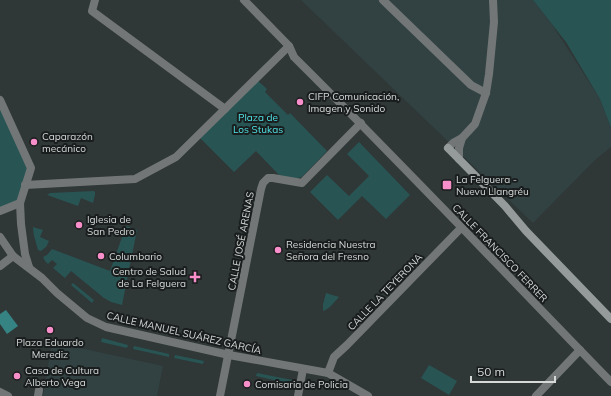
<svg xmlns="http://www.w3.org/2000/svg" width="611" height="396" font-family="Mulish,sans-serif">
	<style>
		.built { fill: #324242 }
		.green { fill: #295454 }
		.water { fill: #368384 }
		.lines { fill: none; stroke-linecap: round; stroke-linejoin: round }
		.street { stroke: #737676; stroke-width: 8 }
		.secondary { stroke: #959b9b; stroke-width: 8 }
		.poi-dot { fill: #f98fca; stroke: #1a1d1d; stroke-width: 1.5 }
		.labels { text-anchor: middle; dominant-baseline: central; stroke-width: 4; stroke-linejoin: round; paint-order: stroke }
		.poi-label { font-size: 10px; fill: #d5dad9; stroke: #1a1d1d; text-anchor: start }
		.park-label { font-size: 10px; fill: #51e6e8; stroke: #1a1d1d }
		.street-label { font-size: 10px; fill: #d5dad9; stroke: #1a1d1d }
	</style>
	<rect width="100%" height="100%" fill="#2f3737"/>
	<!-- built -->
	<g class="built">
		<path d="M301,0H533L553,26L600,99L611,129V147L595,160L533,223Z"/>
		<path d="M52,342L163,366L157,396H43Z"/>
	</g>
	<!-- green -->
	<g class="green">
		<path d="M533,0H611V128L600,99L566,42Z"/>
		<path d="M256,79L267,89L265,92L288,115L290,113L327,151L302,177L294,179L279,175L256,151L234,172L198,136Z"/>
		<path d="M0,100L31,168L20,203L0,211Z"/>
		<path d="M359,142L410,195L386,219L362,196L338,220L310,192L327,175L349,196L369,176L347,154Z"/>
		<path d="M94,191L95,192V195L93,203L81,198L78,206L47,195L50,193Z"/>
		<path d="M126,226L137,230L122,305L111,302L104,298L71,271L65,278L53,268L57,264L52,260L48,264L45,261L43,257L47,255L52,249L110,271Z"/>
		<path d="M33,227L43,230L40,237L49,241L46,247L41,251L38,250C36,242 33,235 33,227Z"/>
		<path d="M73,283L94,300L92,303L71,285Z"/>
		<path d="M326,293L339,297L330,307L324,311L323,310V304Z"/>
		<path d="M102,338L128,345L127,348L101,342Z"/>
		<path d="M134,346L169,354V357L133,349Z"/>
		<path d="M175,355L204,361L203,364L174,358Z"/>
		<path d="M429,365L457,381L449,395L421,378Z"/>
		<path d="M257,373L292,380L291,384L256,376Z"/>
	</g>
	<!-- water -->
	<path class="water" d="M6,310L18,326L7,334L0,324V314Z"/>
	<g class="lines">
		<!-- street -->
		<g class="street">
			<path d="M95,0L92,11L225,109"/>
			<path d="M244,0L289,46L294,57C401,163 505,273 611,382"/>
			<path d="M383,0L471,85L486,93"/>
			<path d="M0,100L31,168L20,203L21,224L25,254L29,267"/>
			<path d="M448,148L453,143L462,138L475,124L486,93L489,74L494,22L493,0"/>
			<path d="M459,159V148L462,138"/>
			<path d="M25,185L135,179L176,157L289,46"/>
			<path d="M0,211L20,203"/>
			<path d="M0,237L13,256L42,278L57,293L87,318L106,327L229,355L328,373L368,396"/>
			<path d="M0,266L13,256"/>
			<path d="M328,373L334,357L347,345L461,228"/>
			<path d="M0,392L8,396"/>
			<path d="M38,396L39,390"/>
			<path d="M220,396L261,189L263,183L268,178H273L302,183L361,123"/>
			<path d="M298,396L303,369"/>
			<path d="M536,396L580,350"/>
		</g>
		<!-- secondary -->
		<path class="secondary" d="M448,148L505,206L526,231L611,319"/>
	</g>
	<!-- markers -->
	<g class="poi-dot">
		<circle cx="300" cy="102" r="4"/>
		<circle cx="34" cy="142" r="4"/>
		<rect x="442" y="180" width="10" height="10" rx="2"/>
		<circle cx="79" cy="225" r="4"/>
		<circle cx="278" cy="250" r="4"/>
		<circle cx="101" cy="256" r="4"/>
		<path d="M193 271h4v4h4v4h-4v4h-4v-4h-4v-4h4z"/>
		<circle cx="50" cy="330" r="4"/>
		<circle cx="17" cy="376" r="4"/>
		<circle cx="247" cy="384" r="4"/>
	</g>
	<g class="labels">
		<!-- poi labels -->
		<g class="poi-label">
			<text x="308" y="96">CIFP Comunicación,<tspan x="308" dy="12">Imagen y Sonido</tspan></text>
			<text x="42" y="136">Caparazón<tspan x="42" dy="12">mecánico</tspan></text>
			<text x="456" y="179">La Felguera -<tspan x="456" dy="12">Nuevu Llangréu</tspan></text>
			<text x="87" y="219">Iglesia de<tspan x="87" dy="12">San Pedro</tspan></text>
			<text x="286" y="244">Residencia Nuestra<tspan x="286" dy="12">Señora del Fresno</tspan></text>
			<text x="109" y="256">Columbario</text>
			<text x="186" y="271" text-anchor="end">Centro de Salud<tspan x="186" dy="12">de La Felguera</tspan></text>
			<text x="50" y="342" text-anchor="middle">Plaza Eduardo<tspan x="50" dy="12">Merediz</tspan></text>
			<text x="25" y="370">Casa de Cultura<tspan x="25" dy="12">Alberto Vega</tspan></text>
			<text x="255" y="384">Comisaria de Policia</text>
		</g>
		<!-- park labels -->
		<g class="park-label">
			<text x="258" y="117">Plaza de<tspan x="258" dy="12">Los Stukas</tspan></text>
		</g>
		<!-- street labels -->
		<g class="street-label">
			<text transform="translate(241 241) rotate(-79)">CALLE JOSÉ ARENAS</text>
			<text transform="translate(500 253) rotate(46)">CALLE FRANCISCO FERRER</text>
			<text transform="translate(385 292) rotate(-46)">CALLE LA TEYERONA</text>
			<text transform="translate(184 333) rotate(13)">CALLE MANUEL SUÁREZ GARCÍA</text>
		</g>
	</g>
	<!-- scale -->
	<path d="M471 376v6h84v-6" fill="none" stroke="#d5dad9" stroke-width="2"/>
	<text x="477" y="376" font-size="12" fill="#d5dad9" stroke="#1a1d1d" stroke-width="3" paint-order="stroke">50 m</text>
</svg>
